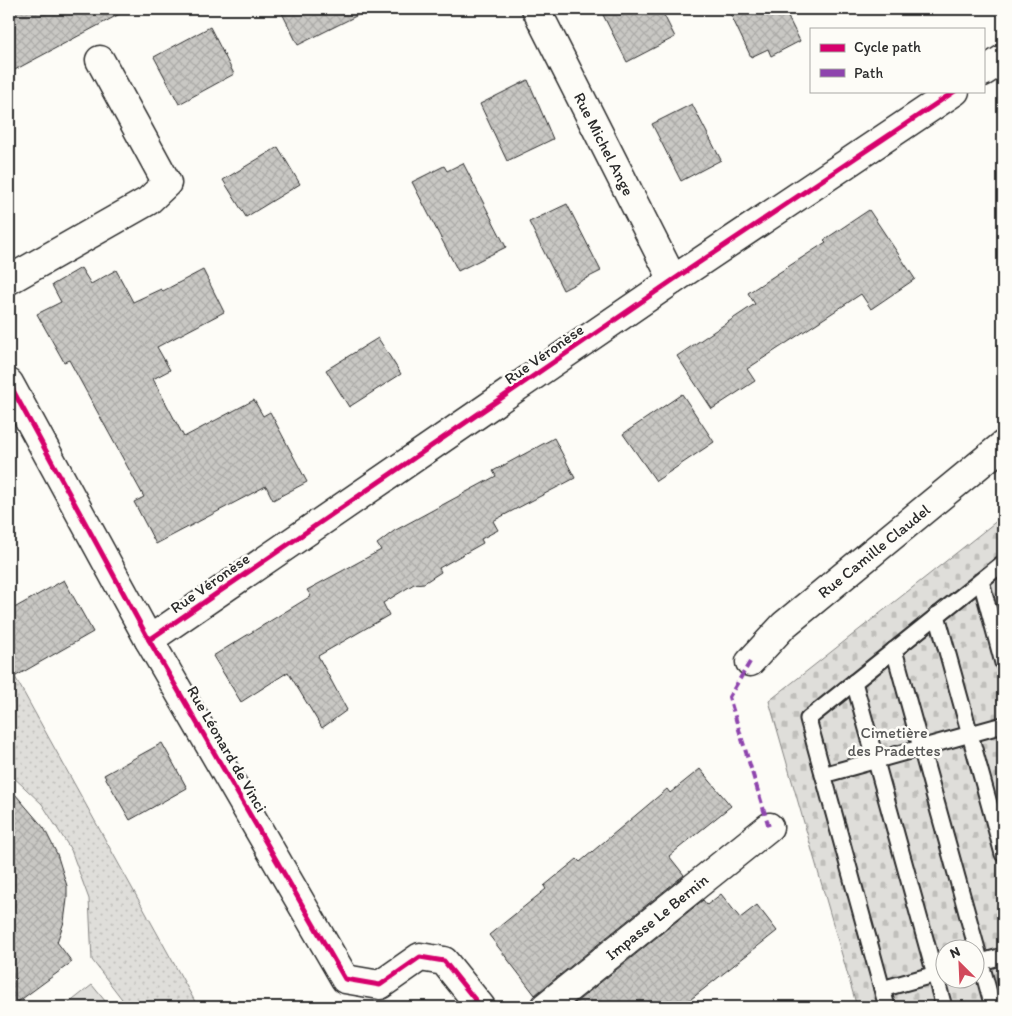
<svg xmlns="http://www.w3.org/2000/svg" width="1012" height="1016" font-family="Itim,sans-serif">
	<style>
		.green { fill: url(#green-dots); stroke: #858482 }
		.cemetery { fill: url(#cemetery-stones); stroke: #858482; fill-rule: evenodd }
		.pitch { fill: #dfdeda; stroke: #858482 }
		.building { fill: url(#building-cross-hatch); stroke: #2b2b2b }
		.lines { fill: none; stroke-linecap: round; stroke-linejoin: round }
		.lane-casing { stroke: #2b2b2b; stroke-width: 19 }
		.street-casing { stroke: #2b2b2b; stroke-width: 31 }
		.lane { stroke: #fdfcf7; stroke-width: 15 }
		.street { stroke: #fdfcf7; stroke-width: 28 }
		.quiet { stroke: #8e44ad; stroke-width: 4; stroke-dasharray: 8 4; stroke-linecap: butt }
		.cycleway-casing { stroke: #fdfcf7; stroke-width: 8 }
		.cycleway { stroke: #d6006c; stroke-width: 5 }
		.labels { text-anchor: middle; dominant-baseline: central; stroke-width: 5; stroke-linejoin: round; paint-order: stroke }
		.street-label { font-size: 16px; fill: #2b2b2b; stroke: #fdfcf7 }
		.park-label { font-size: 16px; fill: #585857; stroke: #fdfcf7 }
	</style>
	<defs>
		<pattern id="green-dots" width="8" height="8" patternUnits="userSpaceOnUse" patternTransform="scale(1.25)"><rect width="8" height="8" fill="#dfdeda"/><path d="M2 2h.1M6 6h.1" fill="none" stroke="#c0bfbb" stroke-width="1.8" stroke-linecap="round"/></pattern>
		<pattern id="cemetery-stones" width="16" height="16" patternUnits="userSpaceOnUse" patternTransform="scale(1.25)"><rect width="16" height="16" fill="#dfdeda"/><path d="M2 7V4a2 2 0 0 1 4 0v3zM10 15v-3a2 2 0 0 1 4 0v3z" fill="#c0bfbb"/></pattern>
		<pattern id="building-cross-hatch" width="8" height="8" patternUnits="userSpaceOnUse" patternTransform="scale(1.25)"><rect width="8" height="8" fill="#c9c8c4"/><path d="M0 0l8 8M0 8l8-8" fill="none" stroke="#adaca9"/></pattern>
	</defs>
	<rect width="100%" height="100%" fill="#fdfcf7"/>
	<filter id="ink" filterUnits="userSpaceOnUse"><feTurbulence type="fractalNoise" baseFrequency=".02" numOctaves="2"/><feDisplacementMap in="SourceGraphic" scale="10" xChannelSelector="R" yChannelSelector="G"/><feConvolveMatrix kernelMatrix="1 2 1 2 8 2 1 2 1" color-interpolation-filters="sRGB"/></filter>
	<g filter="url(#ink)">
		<!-- green -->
		<path class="green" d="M9,666L198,1007H128L92,960L89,899L71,850L42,804L9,773Z"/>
		<!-- cemetery -->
		<path class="cemetery" d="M1003,516V1007H857L769,701ZM944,948H974V978H944Z"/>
		<!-- pitch -->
		<path class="pitch" d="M92,985L110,1007H64Z"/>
		<!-- building -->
		<g class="building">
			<path d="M9,9H129L9,73Z"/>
			<path d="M280,9H370L298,45Z"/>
			<path d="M600,9H661L675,37L627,62Z"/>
			<path d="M728,9H784L800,41L771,56L768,49L751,57Z"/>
			<path d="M210,27L234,74L179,104L154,57Z"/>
			<path d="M528,80L553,139L507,161L480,104Z"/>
			<path d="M692,104L721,160L681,181L652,124Z"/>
			<path d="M278,147L300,184L246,217L223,180Z"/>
			<path d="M463,163L506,247L458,271L412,182L444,166L447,171Z"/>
			<path d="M567,204L601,271L563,290L529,222Z"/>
			<path d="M869,210L915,279L871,309L861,294L747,369L755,381L712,409L677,356L755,304L748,293L826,242L824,240Z"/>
			<path d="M81,268L91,284L116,270L133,302L161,289L163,291L203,270L224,312L157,347L170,370L153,379L184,437L254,400L263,416L270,412L307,482L273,500L266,486L156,544L134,502L144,497L69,360L64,362L37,314L61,302L52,285Z"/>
			<path d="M378,338L401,374L349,407L326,370Z"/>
			<path d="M682,394L714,442L656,481L623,434Z"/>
			<path d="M554,438L575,478L493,521L498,530L481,539L483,543L439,568L441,572L424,583L414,584L383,603L389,615L318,656L347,710L322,728L288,672L241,702L213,656L311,596L307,590L381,550L377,544L394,531L496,476L493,471Z"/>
			<path d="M64,580L93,632L9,680V611Z"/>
			<path d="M162,743L187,788L130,820L104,775Z"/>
			<path d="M700,769L731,806L669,856L684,875L535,995L489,935L546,889L544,886L577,859L580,862L667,789L670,793Z"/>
			<path d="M9,787L44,828L57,854L67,886V899L64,922L57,942L72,962L11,1007H9Z"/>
			<path d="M721,894L740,918L757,905L777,931L681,1007H570L703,900L707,905Z"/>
		</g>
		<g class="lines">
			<defs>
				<g id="lane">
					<path d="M981,581L1003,663"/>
					<path d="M937,615L1003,854"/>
					<path d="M894,650L993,1007"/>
					<path d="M854,682L944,1007"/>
					<path d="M823,775L1003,725"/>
					<path d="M974,964L1003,956"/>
					<path d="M882,989L943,972"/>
					<path d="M887,1007L808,719L1003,563"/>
				</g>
				<g id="street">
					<path d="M536,9L673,280"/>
					<path d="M983,72L1003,59"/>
					<path d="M9,280L148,201L167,183L100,60"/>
					<path d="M9,383L149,640L345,979L380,985L420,957L444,961L481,1007"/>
					<path d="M149,640L673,280L955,91"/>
					<path d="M750,662L784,625L1003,445"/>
					<path d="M545,1007L769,827"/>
				</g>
			</defs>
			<!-- lane casing -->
			<use href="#lane" class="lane-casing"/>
			<!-- street casing -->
			<use href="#street" class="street-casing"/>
			<!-- lane -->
			<use href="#lane" class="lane"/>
			<!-- street -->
			<use href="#street" class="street"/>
			<!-- quiet -->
			<path class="quiet" d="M750,662L729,697L769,827"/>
			<defs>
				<g id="cycleway">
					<path d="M9,383L149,640L345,979L380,985L420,957L444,961L481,1007"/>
					<path d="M149,640L673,280L955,91"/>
				</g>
			</defs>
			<!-- cycleway casing -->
			<use href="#cycleway" class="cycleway-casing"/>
			<!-- cycleway -->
			<use href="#cycleway" class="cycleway"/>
		</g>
	</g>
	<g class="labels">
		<!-- street labels -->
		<g class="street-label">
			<text transform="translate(604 144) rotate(63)">Rue Michel Ange</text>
			<text transform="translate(544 354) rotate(-35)">Rue Véronèse</text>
			<text transform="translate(874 551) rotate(-39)">Rue Camille Claudel</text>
			<text transform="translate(210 583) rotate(-35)">Rue Véronèse</text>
			<text transform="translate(227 749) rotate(60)">Rue Léonard de Vinci</text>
			<text transform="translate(657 917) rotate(-39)">Impasse Le Bernin</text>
		</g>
		<!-- park labels -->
		<g class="park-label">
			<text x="894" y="732">Cimetière<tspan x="894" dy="18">des Pradettes</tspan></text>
		</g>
	</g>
	<!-- margin -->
	<rect width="1012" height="1016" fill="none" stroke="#fdfcf7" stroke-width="30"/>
	<rect x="15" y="15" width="982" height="986" fill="none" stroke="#2b2b2b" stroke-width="2" filter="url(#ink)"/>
	<!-- legend -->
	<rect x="810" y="28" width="175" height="65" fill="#fdfcf7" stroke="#a9a8a5"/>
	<rect x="820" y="44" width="25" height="8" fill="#d6006c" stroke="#a9a8a5"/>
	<text x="854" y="52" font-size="15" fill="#2b2b2b">Cycle path</text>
	<rect x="820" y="69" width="25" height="8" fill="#8e44ad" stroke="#a9a8a5"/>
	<text x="854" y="78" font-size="15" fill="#2b2b2b">Path</text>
	<!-- north arrow -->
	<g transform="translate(960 964) rotate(336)"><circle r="24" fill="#fdfcf7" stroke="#a9a8a5"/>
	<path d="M0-4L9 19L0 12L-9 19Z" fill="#d1495b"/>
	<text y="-8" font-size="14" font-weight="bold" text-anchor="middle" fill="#2b2b2b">N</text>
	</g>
</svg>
